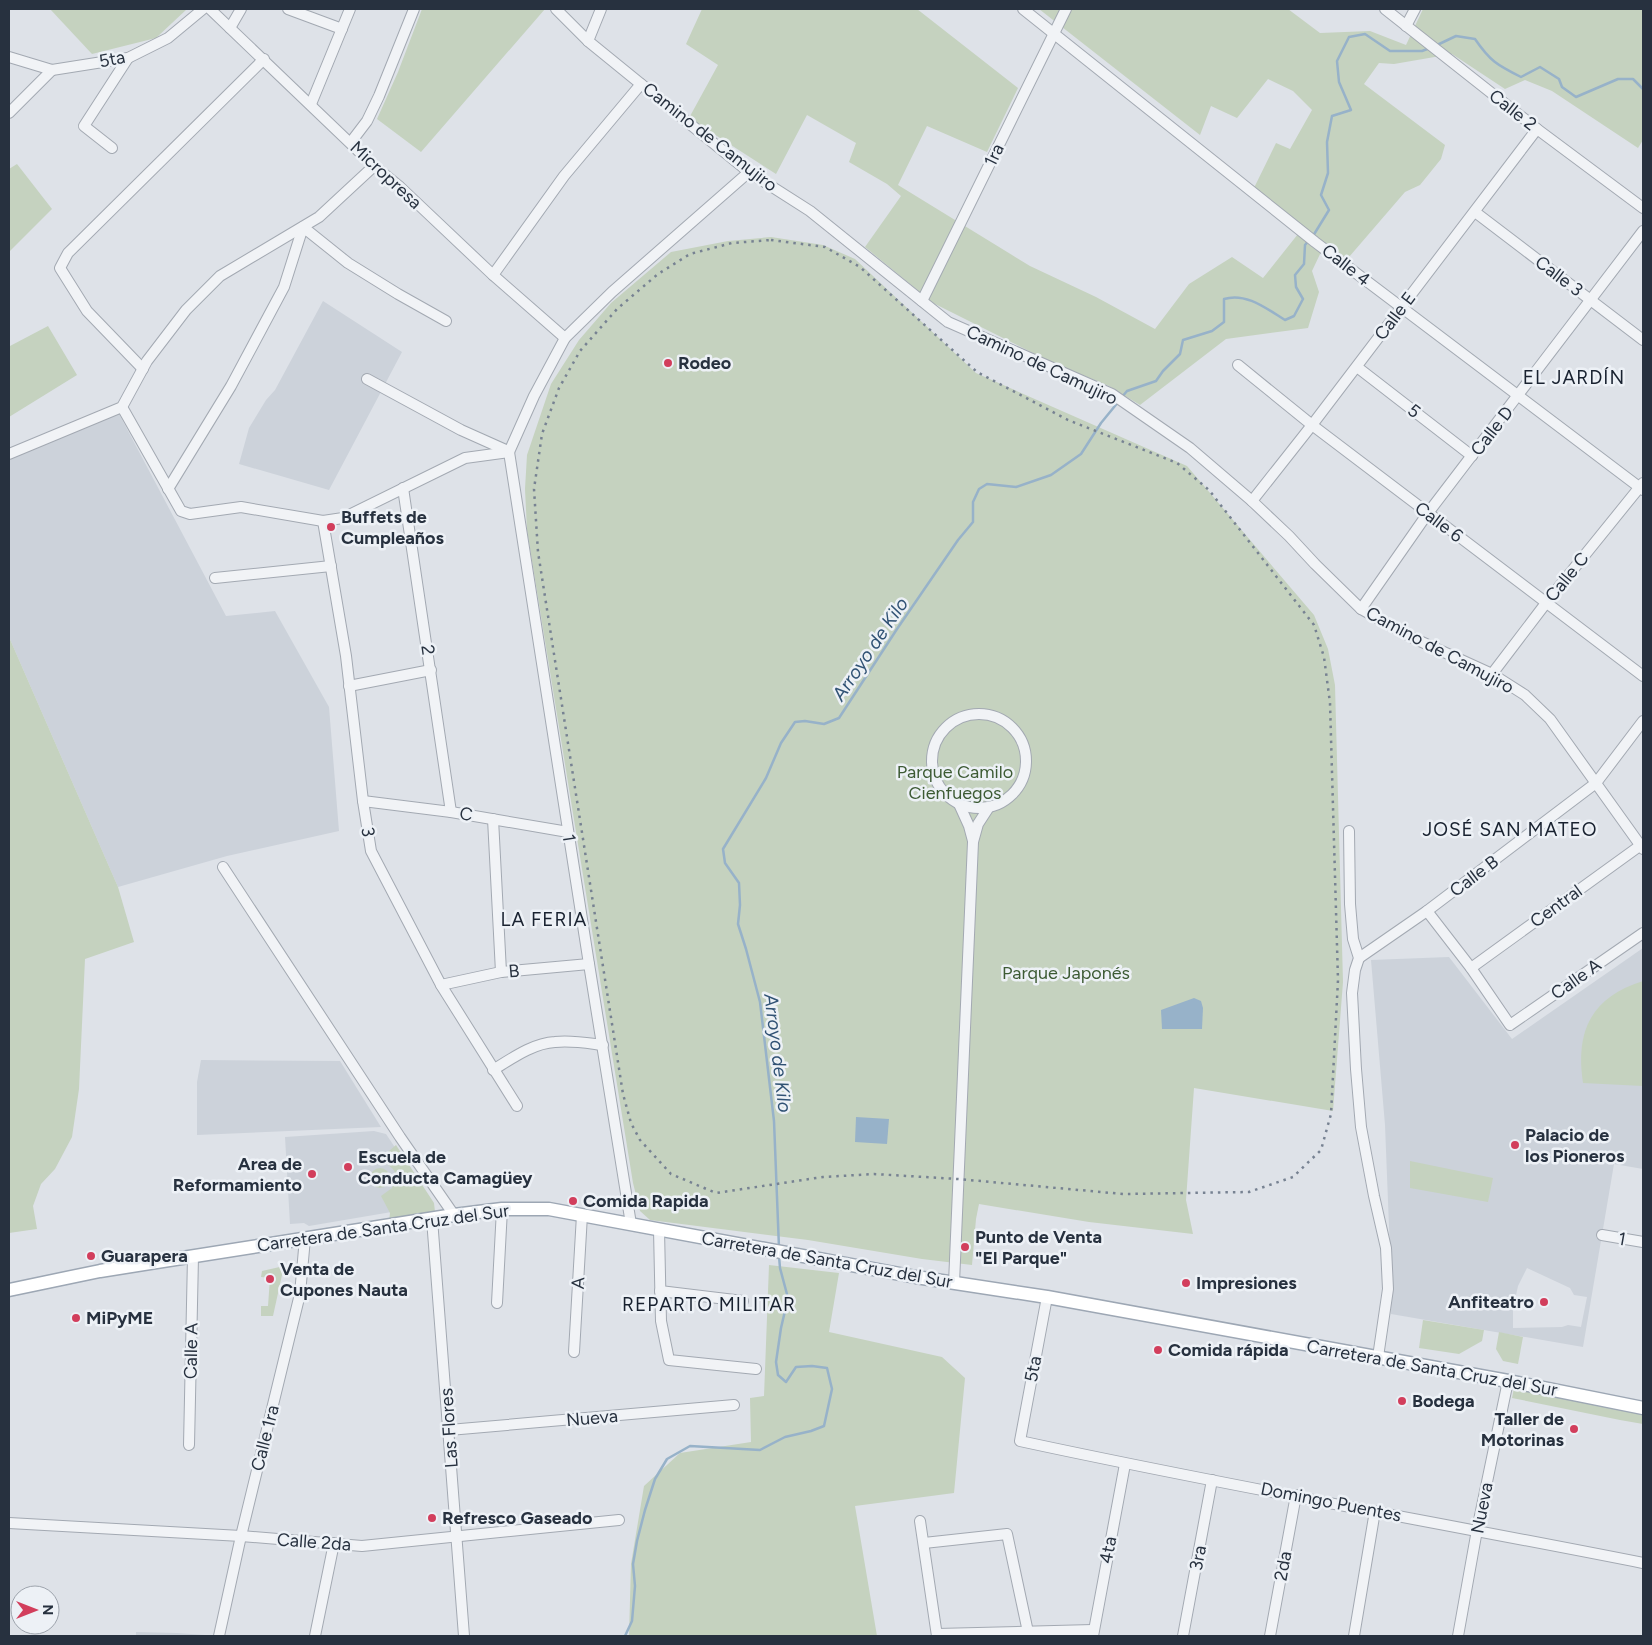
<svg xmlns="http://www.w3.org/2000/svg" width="1652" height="1645" font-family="Figtree,sans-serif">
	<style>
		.built { fill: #ccd2da; fill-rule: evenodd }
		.green { fill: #c5d2bf }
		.water { fill: #97b2c9 }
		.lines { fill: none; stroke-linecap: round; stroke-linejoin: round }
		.stream { stroke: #97b2c9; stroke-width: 2.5 }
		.minor-casing { stroke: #a3a9b2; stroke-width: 12 }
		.major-casing { stroke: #9da7b4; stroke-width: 15 }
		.minor { stroke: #f1f3f6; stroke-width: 10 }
		.major { stroke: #fff; stroke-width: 12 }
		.rail { stroke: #778292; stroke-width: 2.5; stroke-dasharray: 2.5 5; stroke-linecap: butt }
		.poi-dot { fill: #d23e5c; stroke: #edf1f6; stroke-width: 2 }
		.labels { text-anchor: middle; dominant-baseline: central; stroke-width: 5; stroke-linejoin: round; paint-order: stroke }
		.street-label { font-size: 18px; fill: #27313f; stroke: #edf1f6 }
		.poi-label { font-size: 18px; font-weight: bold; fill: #27313f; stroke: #edf1f6; text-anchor: start }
		.park-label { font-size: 18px; fill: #3d5b34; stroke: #edf1f6 }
		.neighbourhood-label { font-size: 19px; letter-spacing: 1px; fill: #192230; stroke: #edf1f6 }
		.water-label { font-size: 19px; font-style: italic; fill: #305274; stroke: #edf1f6 }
	</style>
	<rect width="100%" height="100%" fill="#dee2e8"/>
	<!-- built -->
	<g class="built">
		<path d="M323,301L402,352L329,490L239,464L249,428L266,400L275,390Z"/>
		<path d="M118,412L226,616L275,611L329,707L339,831L227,856L118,887L9,637V458Z"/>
		<path d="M1643,948V1169L1614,1164L1583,1347L1391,1314L1390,1252L1385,1125L1371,960L1449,957L1512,1039ZM1527,1268L1570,1288L1574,1295L1587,1297L1581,1327L1568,1325L1562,1327L1513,1328V1309L1518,1286Z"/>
		<path d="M201,1060L340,1061L381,1127L197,1135V1082Z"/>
		<path d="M374,1131L386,1134L422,1188L421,1207L309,1226L304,1223L290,1224L285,1137Z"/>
		<path d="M136,1632L177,1633L219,1636H136Z"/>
	</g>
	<!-- green -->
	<g class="green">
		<path d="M50,9H187L156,38L92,54Z"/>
		<path d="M422,9H545L421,152L377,119L398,72Z"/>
		<path d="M702,9H917L1018,88L987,152L927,126L898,185L1030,266L1096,297L1155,329L1189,284L1232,257L1263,278L1298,234L1252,192L1276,143L1290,149L1312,110L1293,91L1268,79L1237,118L1211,106L1200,135L1039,9H1288L1320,33L1370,31L1406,45L1423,9H1643V140L1638,148L1552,91L1525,80L1505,89L1452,54L1394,64L1379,63L1364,84L1445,145L1441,159L1420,185L1405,192L1343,264L1321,252L1312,271L1319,292L1308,328L1226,339L1140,405L1109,386L1051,362L933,303L865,247L901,196L887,184L849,162L856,143L807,115L776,174L689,118L718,65L686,44Z"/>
		<path d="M17,164L52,209L9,252V169Z"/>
		<path d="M771,237L823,245L855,259L976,373L1187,466L1314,615L1328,649L1335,685L1343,982L1333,1111L1194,1088L1186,1200L1193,1234L1089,1222L979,1204L976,1219L972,1265L922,1259L808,1240L650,1220L640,1211L633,1183L527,530L525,489L527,455L551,384L579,340L611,303L671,252L728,241Z"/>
		<path d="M48,326L77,375L9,417V345L10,346Z"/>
		<path d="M9,637L118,887L134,942L85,959L79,1089L72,1137L55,1169L41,1184L33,1206L37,1229L9,1233Z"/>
		<path d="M1643,981V1086L1583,1083C1575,1030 1592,997 1643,981Z"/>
		<path d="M396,1145L434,1203L435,1212L433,1214L389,1222L390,1213L381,1196L392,1188C401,1165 389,1171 382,1157Z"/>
		<path d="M1410,1161L1493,1178L1488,1202L1410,1188Z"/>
		<circle cx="380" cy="1178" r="10"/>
		<path d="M769,1265L839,1273L829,1332L942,1357L965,1378L954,1493L855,1506L877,1636H629L631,1564L644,1486L680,1453L751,1442L750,1398L764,1396Z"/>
		<path d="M284,1266L273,1316H261V1306H268L270,1278L261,1277L262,1271Z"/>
		<path d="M1423,1320L1484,1330L1482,1341L1459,1354L1419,1348Z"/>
		<path d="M1499,1332L1523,1337L1518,1364L1503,1361L1496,1349Z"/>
		<path d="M1514,1388L1643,1413V1424L1620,1420L1512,1398Z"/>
	</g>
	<!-- water -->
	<g class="water">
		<path d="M1194,998L1201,1001L1203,1008L1202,1029H1162L1161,1010Z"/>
		<path d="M856,1117L889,1119L887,1144L855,1142Z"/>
	</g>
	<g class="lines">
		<!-- stream -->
		<g class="stream">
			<path d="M1435,46L1456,36L1475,39C1490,61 1497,65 1521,77L1540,67L1559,79L1562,87L1576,97L1618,79H1633L1643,89"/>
			<path d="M1313,236L1329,210L1321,195L1328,173L1327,142L1332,116L1351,110L1339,82L1337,61L1349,37L1365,34L1390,51H1422L1430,48"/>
			<path d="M1122,397L1127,391L1156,381L1163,371L1180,354L1183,340L1212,331L1224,322V299C1246,292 1267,309 1285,320L1294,316L1303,299L1296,287L1295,275L1304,264L1305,245L1309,240"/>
			<path d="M779,1248L774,1121L760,1002L746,949L738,924L740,905L739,883L725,863L723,849L766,778L781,743L795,722L805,721L824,724L839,718L897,629L958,540L973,522V502L979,489L987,484L1016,487L1051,475L1081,454L1101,423L1119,401"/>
			<path d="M625,1636L632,1621L635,1586L633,1564L637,1541L645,1510L655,1479L667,1459L690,1446L760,1450L785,1437L811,1431L824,1426L832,1389L827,1368L812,1366L796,1367L786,1382L778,1375L776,1362L781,1328L788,1298L780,1268L779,1256"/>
		</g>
		<defs>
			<g id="minor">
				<path d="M210,9L374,166L400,187L493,275L565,338"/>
				<path d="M288,9L342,29"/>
				<path d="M556,9L588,41L749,172L810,211L948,322L1112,394L1190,448L1252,501L1289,536L1315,564L1361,609L1413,638L1492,674L1525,695L1550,719L1643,849"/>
				<path d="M1023,9L1315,242L1643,490"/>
				<path d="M1385,9L1537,129L1643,208"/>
				<path d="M1406,26L1415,9"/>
				<path d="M230,28L241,9"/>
				<path d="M588,41L601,9"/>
				<path d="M9,57L52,70L128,58L168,38L203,9"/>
				<path d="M311,104L350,9"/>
				<path d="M9,113L52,70"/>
				<path d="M351,142L367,121L379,96L414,9"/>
				<path d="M112,148L84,126L128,58"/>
				<path d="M1475,212L1643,340"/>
				<path d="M493,275L564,176L641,84"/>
				<path d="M922,301L1066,9"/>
				<path d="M1238,365L1312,425L1643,676"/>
				<path d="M1357,367L1472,456"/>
				<path d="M143,369L87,311L60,268L68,253L264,59"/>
				<path d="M367,379L461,430L508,451"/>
				<path d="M122,407L181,511L190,514L241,507L323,521L343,518L465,458L509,452"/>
				<path d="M509,452L589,964L631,1224"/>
				<path d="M509,452L534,396L565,338L612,292L749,172"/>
				<path d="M9,454L122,407L147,361L186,310L220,276L319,217L374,166"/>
				<path d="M403,488L451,812"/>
				<path d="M168,489L231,386L284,287L303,227L348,263L398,294L446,321"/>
				<path d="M1252,501L1312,425L1537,129"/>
				<path d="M323,521L346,656L363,801L371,851L441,985L517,1106"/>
				<path d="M215,578L331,566"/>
				<path d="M1361,609L1428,513L1643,231"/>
				<path d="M1492,674L1546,603L1643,483"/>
				<path d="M349,686L431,670"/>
				<circle cx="979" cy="761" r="47"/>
				<path d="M363,801L451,812L568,832"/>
				<path d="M959,804L969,826L973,841"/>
				<path d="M493,819L501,972"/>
				<path d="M1349,831L1350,904L1353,939L1359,958L1355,970L1352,993L1356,1069L1361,1127L1374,1196L1386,1248L1388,1289L1378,1357"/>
				<path d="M223,867L400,1137L454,1215"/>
				<path d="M1427,911L1471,968L1510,1025L1643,933"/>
				<path d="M1359,958L1427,911L1596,783L1643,721"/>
				<path d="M1471,968L1641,845"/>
				<path d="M441,985L501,972L589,964"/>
				<path d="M493,1070C511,1059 533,1043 555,1042C571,1040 587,1043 603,1045"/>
				<path d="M432,1219L464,1636"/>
				<path d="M659,1230L661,1321L669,1360L756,1369"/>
				<path d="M1602,1235L1643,1242"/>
				<path d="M954,1283L973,842L978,824L989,807"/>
				<path d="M660,1291L743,1301"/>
				<path d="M1047,1297L1020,1441C1227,1486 1436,1522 1643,1563"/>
				<path d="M497,1303L502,1209"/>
				<path d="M574,1352L582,1215"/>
				<path d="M449,1430L734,1405"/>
				<path d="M189,1445L193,1257"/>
				<path d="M920,1521L937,1636"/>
				<path d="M9,1523L241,1536L362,1546L619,1520"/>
				<path d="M924,1543L1007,1534L1028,1632"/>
				<path d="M937,1634L1093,1630"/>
				<path d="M219,1636L241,1536L300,1294L305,1238"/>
				<path d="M315,1636L334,1543"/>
				<path d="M1093,1636L1125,1464"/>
				<path d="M1183,1636L1212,1480"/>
				<path d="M1270,1636L1296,1495"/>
				<path d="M1354,1636L1375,1511"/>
				<path d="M1458,1636L1477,1530L1508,1381"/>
			</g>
			<path id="major" d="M9,1290L100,1271L454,1215L502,1209H549L916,1277L1047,1297L1508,1381L1643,1408"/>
		</defs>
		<!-- minor casing -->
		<use href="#minor" class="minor-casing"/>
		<!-- major casing -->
		<use href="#major" class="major-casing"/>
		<!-- minor -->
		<use href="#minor" class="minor"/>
		<!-- major -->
		<use href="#major" class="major"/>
		<!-- rail -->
		<path class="rail" d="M771,240L825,247L860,267L977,372L1068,420L1177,463L1209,490L1314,625L1324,657L1330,703L1338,980L1331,1114L1321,1150L1293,1177L1249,1192L1123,1194L958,1179L874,1174L823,1177L716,1193L671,1174L640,1140L631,1123L623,1094L538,552L534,489L542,434L559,388L580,351L617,309L658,274L690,254L732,243Z"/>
	</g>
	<!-- markers -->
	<g class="poi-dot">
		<circle cx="668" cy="363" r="5"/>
		<circle cx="331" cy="527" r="5"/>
		<circle cx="1515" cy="1145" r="5"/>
		<circle cx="348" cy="1167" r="5"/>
		<circle cx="312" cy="1174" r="5"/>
		<circle cx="573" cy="1201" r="5"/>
		<circle cx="965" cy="1247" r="5"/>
		<circle cx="91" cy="1256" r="5"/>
		<circle cx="270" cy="1279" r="5"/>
		<circle cx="1186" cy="1283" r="5"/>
		<circle cx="1544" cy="1302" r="5"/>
		<circle cx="76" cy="1318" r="5"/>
		<circle cx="1158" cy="1350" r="5"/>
		<circle cx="1402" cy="1401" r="5"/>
		<circle cx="1574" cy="1429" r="5"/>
		<circle cx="432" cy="1518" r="5"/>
	</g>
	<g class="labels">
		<!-- street labels -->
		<g class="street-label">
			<text transform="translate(112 59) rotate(-11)">5ta</text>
			<text transform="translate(1513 110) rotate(38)">Calle 2</text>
			<text transform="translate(710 137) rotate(38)">Camino de Camujiro</text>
			<text transform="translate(994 155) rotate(-64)">1ra</text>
			<text transform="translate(386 175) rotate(43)">Micropresa</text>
			<text transform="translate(1346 265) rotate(38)">Calle 4</text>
			<text transform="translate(1559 276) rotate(37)">Calle 3</text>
			<text transform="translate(1395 316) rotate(-53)">Calle E</text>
			<text transform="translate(1042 365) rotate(25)">Camino de Camujiro</text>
			<text transform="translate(1414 411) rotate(38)">5</text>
			<text transform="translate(1492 431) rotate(-52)">Calle D</text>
			<text transform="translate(1439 522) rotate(37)">Calle 6</text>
			<text transform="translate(1567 577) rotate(-51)">Calle C</text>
			<text transform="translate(428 650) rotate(82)">2</text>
			<text transform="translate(1440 650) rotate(28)">Camino de Camujiro</text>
			<text transform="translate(466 814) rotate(9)">C</text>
			<text transform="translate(368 832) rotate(81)">3</text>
			<text transform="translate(569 838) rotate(81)">1</text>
			<text transform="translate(1474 876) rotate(-37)">Calle B</text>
			<text transform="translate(1556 906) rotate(-36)">Central</text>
			<text transform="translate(514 971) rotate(-5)">B</text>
			<text transform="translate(1576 979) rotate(-35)">Calle A</text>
			<text transform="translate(383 1228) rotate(-8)">Carretera de Santa Cruz del Sur</text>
			<text transform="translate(1622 1239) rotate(10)">1</text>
			<text transform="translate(827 1260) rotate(10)">Carretera de Santa Cruz del Sur</text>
			<text transform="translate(578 1283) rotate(-87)">A</text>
			<text transform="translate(191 1351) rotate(-89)">Calle A</text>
			<text transform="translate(1432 1368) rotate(10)">Carretera de Santa Cruz del Sur</text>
			<text transform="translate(1033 1369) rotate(-79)">5ta</text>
			<text transform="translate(592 1418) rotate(-5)">Nueva</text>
			<text transform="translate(449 1428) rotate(-94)">Las Flores</text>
			<text transform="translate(265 1438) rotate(-76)">Calle 1ra</text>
			<text transform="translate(1331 1502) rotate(11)">Domingo Puentes</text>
			<text transform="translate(1482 1508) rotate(-79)">Nueva</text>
			<text transform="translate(314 1542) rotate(4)">Calle 2da</text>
			<text transform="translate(1108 1550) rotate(-79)">4ta</text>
			<text transform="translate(1198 1558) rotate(-79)">3ra</text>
			<text transform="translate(1283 1566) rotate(-80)">2da</text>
		</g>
		<!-- poi labels -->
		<g class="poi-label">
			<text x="678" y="363">Rodeo</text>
			<text x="341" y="517">Buffets de<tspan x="341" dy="21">Cumpleaños</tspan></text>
			<text x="1525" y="1135">Palacio de<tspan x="1525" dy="21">los Pioneros</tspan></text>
			<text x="358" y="1157">Escuela de<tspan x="358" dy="21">Conducta Camagüey</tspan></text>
			<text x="302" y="1164" text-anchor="end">Area de<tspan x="302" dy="21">Reformamiento</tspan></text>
			<text x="583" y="1201">Comida Rapida</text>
			<text x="975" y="1237">Punto de Venta<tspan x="975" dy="21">"El Parque"</tspan></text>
			<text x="101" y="1256">Guarapera</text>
			<text x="280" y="1269">Venta de<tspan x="280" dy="21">Cupones Nauta</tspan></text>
			<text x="1196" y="1283">Impresiones</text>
			<text x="1534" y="1302" text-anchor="end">Anfiteatro</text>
			<text x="86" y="1318">MiPyME</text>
			<text x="1168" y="1350">Comida rápida</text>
			<text x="1412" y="1401">Bodega</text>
			<text x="1564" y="1419" text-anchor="end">Taller de<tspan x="1564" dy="21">Motorinas</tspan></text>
			<text x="442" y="1518">Refresco Gaseado</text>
		</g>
		<!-- park labels -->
		<g class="park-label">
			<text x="955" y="772">Parque Camilo<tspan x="955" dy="21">Cienfuegos</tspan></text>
			<text x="1066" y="973">Parque Japonés</text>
		</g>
		<!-- neighbourhood labels -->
		<g class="neighbourhood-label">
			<text x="1574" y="377">EL JARDÍN</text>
			<text x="1510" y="829">JOSÉ SAN MATEO</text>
			<text x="544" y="919">LA FERIA</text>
			<text x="709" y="1304">REPARTO MILITAR</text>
		</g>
		<!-- water labels -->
		<g class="water-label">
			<text transform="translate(870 649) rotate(-56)">Arroyo de Kilo</text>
			<text transform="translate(778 1053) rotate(83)">Arroyo de Kilo</text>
		</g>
	</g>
	<!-- border -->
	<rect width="1652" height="1645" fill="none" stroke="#27313f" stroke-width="20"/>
	<!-- north arrow -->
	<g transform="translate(35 1610) rotate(90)"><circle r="24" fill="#edf1f6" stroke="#9ea4ad"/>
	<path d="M0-4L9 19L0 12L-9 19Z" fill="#d23e5c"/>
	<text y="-8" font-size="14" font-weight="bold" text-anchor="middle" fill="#27313f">N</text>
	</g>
</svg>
